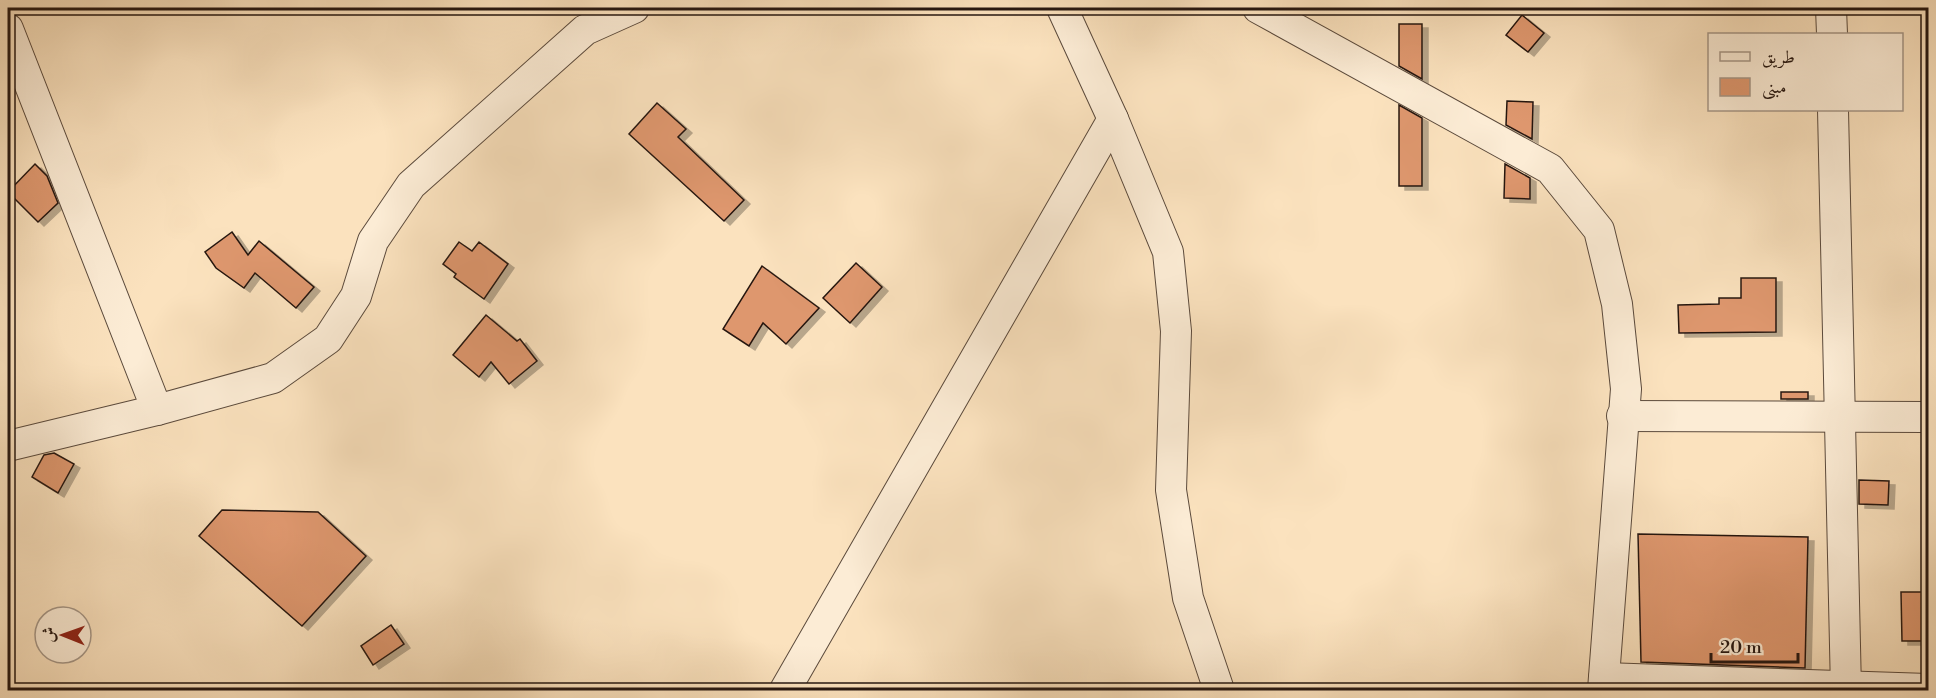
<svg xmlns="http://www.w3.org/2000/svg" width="1936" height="698" font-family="'Libre Bodoni',Amiri,serif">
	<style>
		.building { fill: #de976e; stroke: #261711; stroke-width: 1.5; filter: url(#shadow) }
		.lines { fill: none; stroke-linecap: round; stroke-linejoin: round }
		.minor-casing { stroke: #5b4a3c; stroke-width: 32 }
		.minor { stroke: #fcecd5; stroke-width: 30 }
	</style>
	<defs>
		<filter id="shadow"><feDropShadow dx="6" dy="4" stdDeviation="0" flood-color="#0004"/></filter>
	</defs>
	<rect width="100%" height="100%" fill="#fbe2be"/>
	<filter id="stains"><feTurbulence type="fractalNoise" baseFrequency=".00333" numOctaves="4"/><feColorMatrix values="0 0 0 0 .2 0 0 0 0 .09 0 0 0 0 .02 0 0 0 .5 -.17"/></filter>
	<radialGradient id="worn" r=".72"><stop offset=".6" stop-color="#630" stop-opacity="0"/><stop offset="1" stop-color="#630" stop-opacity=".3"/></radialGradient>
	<!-- building -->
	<g class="building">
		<path d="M1522,15L1544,33L1528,52L1506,35Z"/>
		<path d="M1399,24H1422V79L1399,66Z"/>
		<path d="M1507,101L1533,102L1532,139L1506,125Z"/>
		<path d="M657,103L686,129L678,137L744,200L724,221L629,134Z"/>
		<path d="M1399,105L1422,118V186H1399Z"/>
		<path d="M35,164L47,176L58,203L38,222L8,192Z"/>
		<path d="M1505,164L1530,178V199L1504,198Z"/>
		<path d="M232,232L248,255L259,241L314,287L296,308L255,273L244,288L216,268L205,252Z"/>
		<path d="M459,242L472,251L479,242L508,264L484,299L454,277L456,274L443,264Z"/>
		<path d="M856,263L882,287L850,323L823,298Z"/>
		<path d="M762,266L819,308L786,344L763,323L749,346L723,329Z"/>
		<path d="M1741,278H1776V332L1679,333L1678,305L1719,304V298H1741Z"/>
		<path d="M486,315L517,341L520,339L537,361L509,384L491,362L479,377L453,355Z"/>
		<rect x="1781" y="392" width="27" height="7"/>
		<path d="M54,453L74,464L58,493L32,477L44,455Z"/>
		<path d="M1859,480L1889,481L1888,505L1859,504Z"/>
		<path d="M222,510L318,512L366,556L302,626L199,536Z"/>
		<path d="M1638,534L1808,537L1805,668L1641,662Z"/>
		<path d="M1901,592H1929V641H1902Z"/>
		<path d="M391,625L404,644L373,665L361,646Z"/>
	</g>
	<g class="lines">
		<defs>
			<g id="minor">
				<path d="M1062,8L1113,119L1168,252L1176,331L1171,490L1188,598L1219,690"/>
				<path d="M1258,8L1550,169L1599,230L1617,304L1626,389L1603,690"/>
				<path d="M1831,8L1832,34"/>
				<path d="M8,29L157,410"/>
				<path d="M1833,110L1846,690"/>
				<path d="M1622,416L1928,417"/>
				<path d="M8,446L157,410L273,378L328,339L356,296L373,241L411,185L585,30L634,8"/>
				<path d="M1604,678L1928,689"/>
				<path d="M785,690L1113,119"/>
			</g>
		</defs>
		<!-- minor casing -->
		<use href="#minor" class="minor-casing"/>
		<!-- minor -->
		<use href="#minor" class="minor"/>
	</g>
	<!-- margin -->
	<rect width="1936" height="698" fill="none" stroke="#fbe2be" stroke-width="30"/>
	<rect x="9" y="9" width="1918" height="680" fill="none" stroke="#261711" stroke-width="3"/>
	<rect x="15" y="15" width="1906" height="668" fill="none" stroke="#261711" stroke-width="1.5"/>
	<!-- legend -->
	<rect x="1708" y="33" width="195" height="78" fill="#fcecd5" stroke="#a69787" stroke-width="1.5"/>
	<rect x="1720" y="52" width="30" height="9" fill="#fcecd5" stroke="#a69787" stroke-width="1.5"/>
	<text x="1762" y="63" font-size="18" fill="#261711">طريق</text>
	<rect x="1720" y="78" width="30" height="18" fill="#de976e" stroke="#a69787" stroke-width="1.5"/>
	<text x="1762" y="93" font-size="18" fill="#261711">مبنى</text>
	<!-- north arrow -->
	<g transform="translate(63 635) rotate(271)"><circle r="28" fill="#fcecd5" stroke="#a69787" stroke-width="1.5"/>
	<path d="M0-4.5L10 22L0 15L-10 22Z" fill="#8f2418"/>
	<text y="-9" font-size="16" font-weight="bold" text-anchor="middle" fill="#261711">ش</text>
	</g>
	<!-- scale -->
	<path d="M1711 653v9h87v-9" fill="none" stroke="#261711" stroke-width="3"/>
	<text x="1720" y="653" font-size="18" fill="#261711" stroke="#fcecd5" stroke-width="4.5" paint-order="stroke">20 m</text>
	<rect width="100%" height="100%" filter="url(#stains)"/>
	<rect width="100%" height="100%" fill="url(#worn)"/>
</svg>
